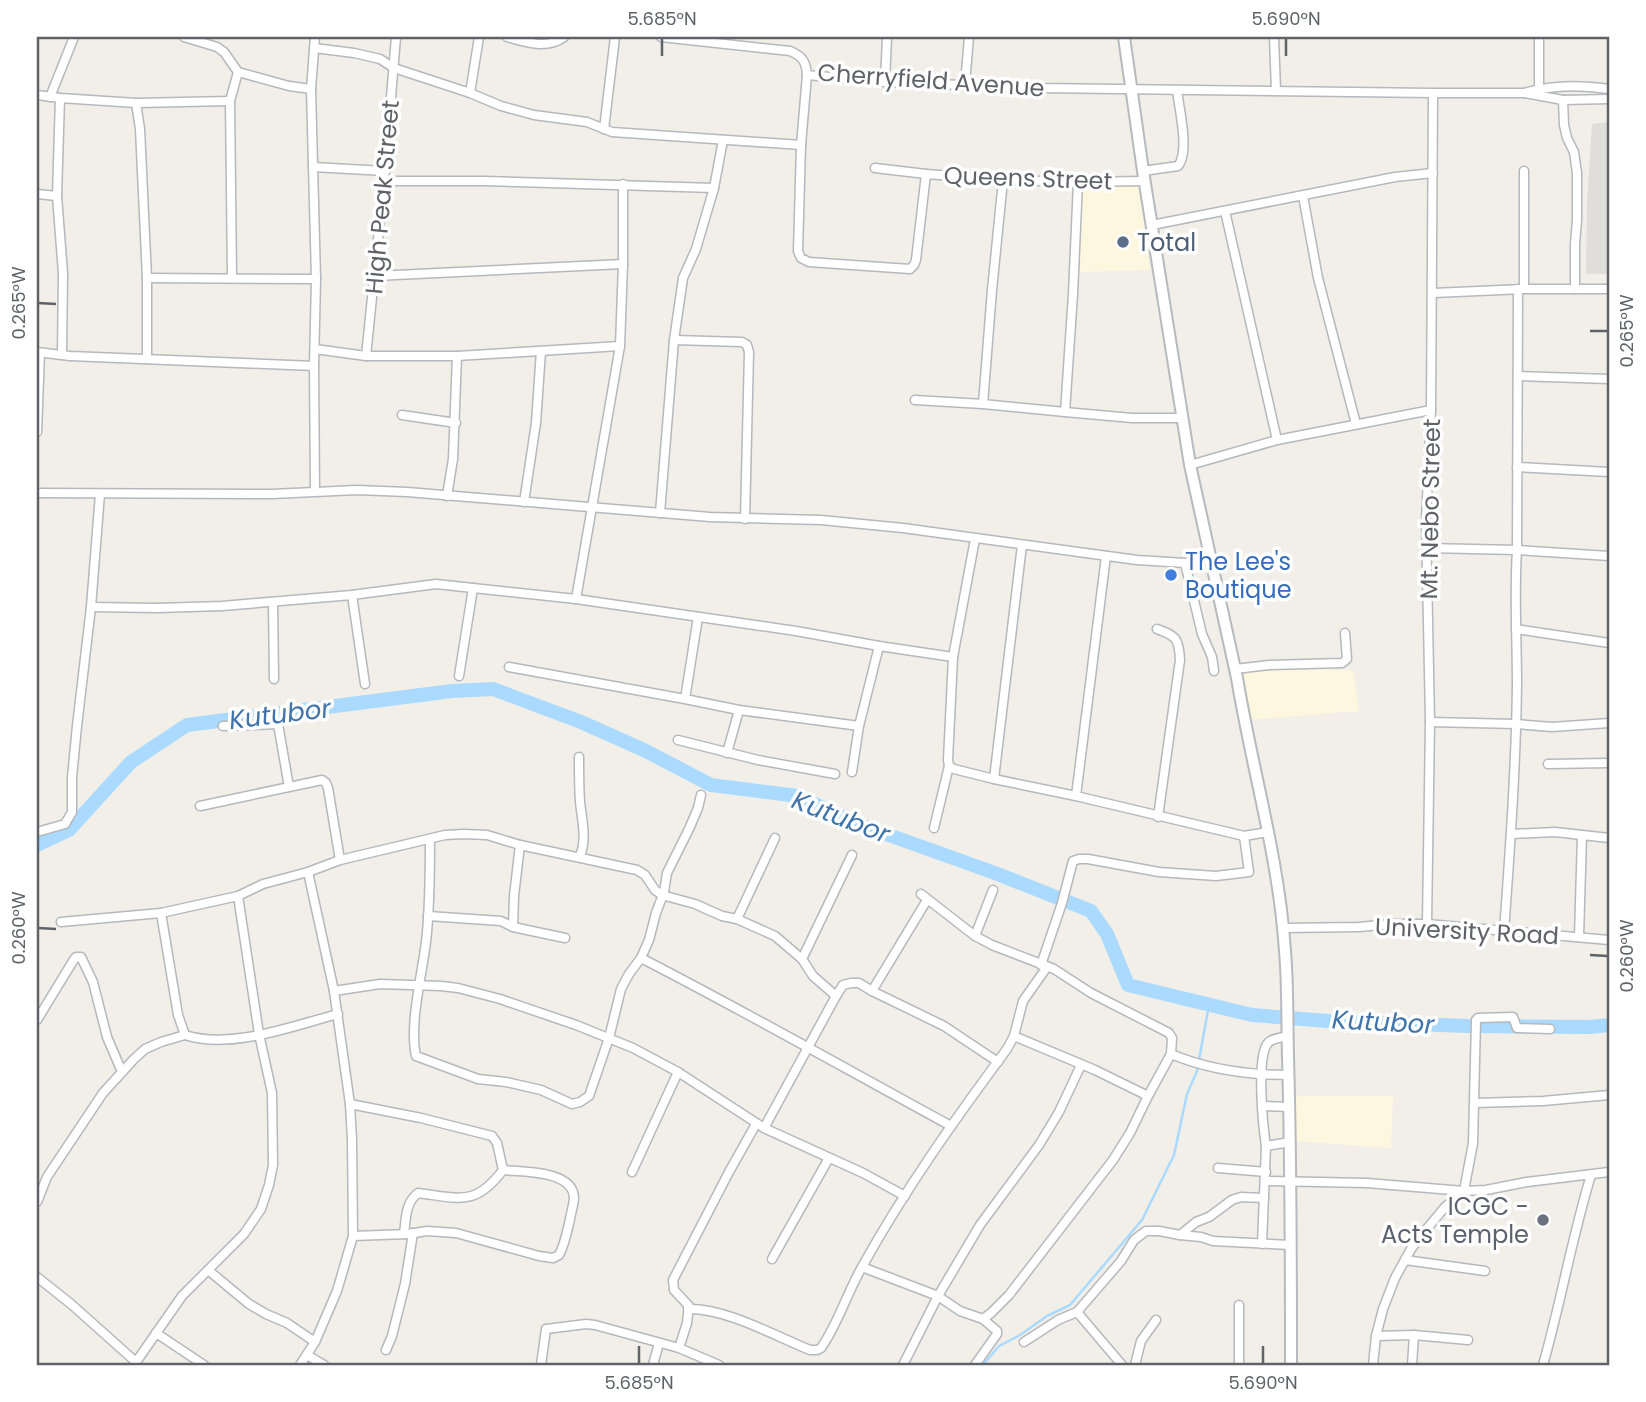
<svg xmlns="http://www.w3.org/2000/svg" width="1646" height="1402" font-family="Poppins,sans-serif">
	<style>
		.commercial { fill: #fef7e0 }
		.industrial { fill: #e0deda }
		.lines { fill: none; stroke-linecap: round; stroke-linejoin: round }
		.stream { stroke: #aadaff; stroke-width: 2.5 }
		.river { stroke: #aadaff; stroke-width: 14 }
		.street-casing { stroke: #b5b8bc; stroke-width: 11 }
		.secondary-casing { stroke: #b6babf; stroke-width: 14 }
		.street { stroke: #fff; stroke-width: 8 }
		.secondary { stroke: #fff; stroke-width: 10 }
		.ticks { fill: none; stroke: #5f6368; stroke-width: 2.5 }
		.service-dot { fill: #5c6f8a; stroke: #fff; stroke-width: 2.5 }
		.shop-dot { fill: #3f7fe0; stroke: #fff; stroke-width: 2.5 }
		.worship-dot { fill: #6b7280; stroke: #fff; stroke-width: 2.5 }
		.labels { text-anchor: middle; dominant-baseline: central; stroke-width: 7; stroke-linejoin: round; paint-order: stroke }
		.street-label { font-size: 24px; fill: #5f6368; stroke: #fff }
		.service-label { font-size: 24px; fill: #4e5e75; stroke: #fff; text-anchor: start }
		.shop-label { font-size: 24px; fill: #366cbe; stroke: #fff; text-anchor: start }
		.worship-label { font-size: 24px; fill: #5b616d; stroke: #fff; text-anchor: end }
		.water-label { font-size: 26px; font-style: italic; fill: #4174aa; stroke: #fff }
		.neatline { fill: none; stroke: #5f6368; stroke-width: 2.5 }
		.ticks-label { font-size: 18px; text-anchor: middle; fill: #5f6368 }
	</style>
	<rect width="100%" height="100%" fill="#f1efe8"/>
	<!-- commercial -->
	<g class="commercial">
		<path d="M1080,185L1139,187L1150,270L1080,272Z"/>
		<path d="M1283,669L1353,670L1359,711L1248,720L1239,673Z"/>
		<path d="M1294,1096H1393L1391,1148L1292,1141Z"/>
	</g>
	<!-- industrial -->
	<path class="industrial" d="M1609,122V274H1586L1587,202L1592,124Z"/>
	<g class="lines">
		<!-- stream -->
		<path class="stream" d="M983,1365L999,1346L1020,1335L1047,1316L1070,1305L1142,1220L1174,1155L1187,1094L1197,1071L1209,1005"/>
		<!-- river -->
		<path class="river" d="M37,845L69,830L131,762L187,725L452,691L493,689L581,722L644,750L711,785L798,796L858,824L995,873L1091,911L1107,934L1128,985L1252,1015L1328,1021L1468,1026L1590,1027L1609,1025"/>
		<defs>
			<g id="street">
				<path d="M184,37L217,47L224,52L238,72L289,86L311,89"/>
				<path d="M315,37L311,89L316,279L314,366L315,491"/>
				<path d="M507,37C526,42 546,50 564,37"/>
				<path d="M661,37L790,51C802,56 806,61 807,75L885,82L1039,88L1433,93H1524L1563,100L1609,99"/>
				<path d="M1274,37L1276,91"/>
				<path d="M1539,37V88"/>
				<path d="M314,48L354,53L380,59L394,68L470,93L501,106L534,115L587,122L612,132L801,145"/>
				<path d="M807,75L801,145L798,251L801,258L809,262L910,269L914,265L916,260L926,174L1003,180L1078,182L1144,181"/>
				<path d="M885,82L887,37"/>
				<path d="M965,84L969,37"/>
				<path d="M470,93L479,37"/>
				<path d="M1524,93C1550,85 1582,85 1609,89"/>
				<path d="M37,95L60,98L136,103"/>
				<path d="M50,97L74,37"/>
				<path d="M60,98L57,196L63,273L62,355"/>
				<path d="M1563,100L1564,125L1567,138L1574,152L1577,173V220L1575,244V289"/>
				<path d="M604,129L615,37"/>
				<path d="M313,167L385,171"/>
				<path d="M875,168L926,174"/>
				<path d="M1143,171L1178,166C1190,151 1179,109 1177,90"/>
				<path d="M1524,171V289"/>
				<path d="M1003,180L992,290L983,404L1065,412L1073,294L1078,182"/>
				<path d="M384,181H485L714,188"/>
				<path d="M37,194L57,196"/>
				<path d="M1303,196L1318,278L1356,424"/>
				<path d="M1225,211L1277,440"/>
				<path d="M1152,225L1395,177L1433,173"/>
				<path d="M375,276L623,264"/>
				<path d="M147,278L316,279"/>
				<path d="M232,278L230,101L238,72"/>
				<path d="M1433,293L1524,289H1609"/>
				<path d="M674,340L742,342L747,345L749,352L745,519"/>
				<path d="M315,349L366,356H457L620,346"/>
				<path d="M37,352L70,356L314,366"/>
				<path d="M366,356L384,181L396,37"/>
				<path d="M147,359V278L140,129L136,103L230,101"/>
				<path d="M1518,376L1609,379"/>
				<path d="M915,400L983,404"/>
				<path d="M1065,412L1132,418H1182"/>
				<path d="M402,415L456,423"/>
				<path d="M37,432L40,353"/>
				<path d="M1190,465L1277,440L1431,410"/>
				<path d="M1517,467L1609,472"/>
				<path d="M37,493L272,494L357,490L407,492L710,517L821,520L903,528L1137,560L1185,563L1211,558"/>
				<path d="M447,496L453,459L457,356"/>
				<path d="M524,502L536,423L541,351"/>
				<path d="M660,513L674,340L683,278L696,249L714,188L723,140"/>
				<path d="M1427,548L1517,550L1609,556"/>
				<path d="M1185,563L1202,634L1212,657L1214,671"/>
				<path d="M352,595L365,684"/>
				<path d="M576,599L620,346L623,264V184"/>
				<path d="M273,602L274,679"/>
				<path d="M91,607L157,608L222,606L352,595L436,584L576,599L796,631L879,646L953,657"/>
				<path d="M1157,629C1176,636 1179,638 1180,660L1158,817"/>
				<path d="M1516,629L1609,643"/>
				<path d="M509,667L685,699L739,710L859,726"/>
				<path d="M1235,669L1269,665L1342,663L1347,659L1345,633"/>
				<path d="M459,676L473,588"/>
				<path d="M685,699L698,617"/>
				<path d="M1430,722L1516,724L1552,727L1609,723"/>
				<path d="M223,726L278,724L289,787"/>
				<path d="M678,740L758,760L835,774"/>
				<path d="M727,753L739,710"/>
				<path d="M579,757C579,772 579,787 580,802C582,820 587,839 580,856"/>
				<path d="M1548,764L1609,763"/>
				<path d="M949,766L954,769L994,779L1076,796L1244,836L1268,832"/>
				<path d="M852,772L859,726L879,646"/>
				<path d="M994,779L1022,545"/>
				<path d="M1076,796L1106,556"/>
				<path d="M200,806L322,780L326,783L328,788L340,860"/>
				<path d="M934,828L949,766L948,760L953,657L975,539"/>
				<path d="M37,832L65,824L72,812V777L77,726L91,607L100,494"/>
				<path d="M1511,834L1555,832L1609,838"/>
				<path d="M430,839C430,873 430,908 426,942C422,975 409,1024 416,1056L478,1079L506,1082L541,1090L572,1104L580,1102L589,1096L609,1038L621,989L629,974L641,958L649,940L656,913L664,892L667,873L689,829L698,808L701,795"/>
				<path d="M921,894L975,936L992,945L1054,969L1091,993L1169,1033L1172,1038L1171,1054L1148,1096L1130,1133L1113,1160L1009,1295L991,1313L983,1319"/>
				<path d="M161,913L178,1015L185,1035C231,1050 292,1026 338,1014"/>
				<path d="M428,916L501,921L513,927L565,938"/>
				<path d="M737,919L775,838"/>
				<path d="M61,922L161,913L238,896L263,884L308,872L340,860L445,835L464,834L487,835L520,845L637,870L645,875L655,890L662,895L695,904L722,916L737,919L775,936L802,959L813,976L836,996"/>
				<path d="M1427,924L1430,722L1426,521L1431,410L1433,93"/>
				<path d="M513,927L514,896L520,845"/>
				<path d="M1283,928L1359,927L1391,924H1427L1609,940"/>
				<path d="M1504,932C1510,849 1516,767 1517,684C1517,639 1514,595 1517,550L1518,289"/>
				<path d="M975,936L993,890"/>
				<path d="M1579,937L1582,835"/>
				<path d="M641,958C746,1012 848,1070 951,1126"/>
				<path d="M802,959L852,855"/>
				<path d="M1041,965L1062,903L1073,861L1079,859H1088L1159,872L1216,876L1249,872L1244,836"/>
				<path d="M334,991L380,984L441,986L458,988L500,999L576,1025L633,1048L678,1072L764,1128L863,1173L905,1196"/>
				<path d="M872,991L927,900"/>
				<path d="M37,1020L73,961L76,957H81L93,982L107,1037L122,1072"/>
				<path d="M1014,1036L1095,1070L1148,1096"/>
				<path d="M1288,1036C1281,1038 1272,1038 1268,1043C1256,1056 1263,1127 1266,1146L1290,1142"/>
				<path d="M1171,1054C1209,1070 1248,1075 1289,1075"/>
				<path d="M1475,1103L1543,1101L1609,1095"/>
				<path d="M350,1104L421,1118L492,1136L497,1143L503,1170C475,1207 459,1198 418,1193C405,1203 406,1219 404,1234"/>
				<path d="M1263,1106L1289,1107"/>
				<path d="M764,1128L836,996L843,985L851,983H859L872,991L944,1026L998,1062"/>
				<path d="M1218,1168L1266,1172"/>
				<path d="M632,1172L678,1072"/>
				<path d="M1266,1181L1367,1183L1464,1191L1486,1190L1527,1182L1609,1172"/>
				<path d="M37,1202L47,1177L103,1093L134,1059L145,1049L161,1042L185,1035"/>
				<path d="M1180,1235L1196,1222L1209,1217L1232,1200L1241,1197L1264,1198"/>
				<path d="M353,1236L408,1234L427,1231L456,1233L539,1256L553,1258L559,1255C565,1244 567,1232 570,1219C571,1212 574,1204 574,1197C572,1170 522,1172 503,1170"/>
				<path d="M1262,1244L1266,1146"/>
				<path d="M772,1259L829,1158"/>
				<path d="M1405,1260L1485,1271"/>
				<path d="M862,1267L938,1296L960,1311L983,1319L997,1331V1334L975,1365"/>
				<path d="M208,1270L249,1304L266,1314L287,1323L315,1342"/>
				<path d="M37,1277L71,1304L136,1362"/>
				<path d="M1239,1305V1365"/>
				<path d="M688,1309C726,1308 775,1336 810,1350H817L821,1348C838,1324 847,1293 862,1267C904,1191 955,1119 1007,1049L1014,1036L1023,1001L1047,967"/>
				<path d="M1077,1312L1122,1365"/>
				<path d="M156,1333L204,1365"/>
				<path d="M1376,1336L1414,1335L1468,1340"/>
				<path d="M1024,1342L1058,1320L1077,1312L1121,1261L1134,1240L1146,1231H1159L1180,1235L1201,1237L1213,1241L1291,1245"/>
				<path d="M679,1348L687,1323L689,1306L674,1290L673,1280L729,1172L756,1124"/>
				<path d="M386,1350L392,1336L405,1284L413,1233"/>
				<path d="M307,1355L324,1365"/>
				<path d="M134,1365L182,1296L244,1234L261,1209L269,1185L273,1165L272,1093L259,1034L238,896"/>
				<path d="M300,1365L315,1342L337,1291L353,1236L352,1140L350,1104L334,991L308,872"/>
				<path d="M541,1365L546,1329L586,1324L595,1325L679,1348L719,1365"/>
				<path d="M653,1365L659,1343"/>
				<path d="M903,1365L938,1296L980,1225L1039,1145L1059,1112L1081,1065"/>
				<path d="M1135,1365L1141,1341L1156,1320"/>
				<path d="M1373,1365L1376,1336L1383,1309L1395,1278L1411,1249L1425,1231L1445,1207L1464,1191L1473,1143L1476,1020L1478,1018L1513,1017L1517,1028L1550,1029"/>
				<path d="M1412,1365L1414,1335"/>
				<path d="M1543,1365C1561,1302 1572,1237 1591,1175"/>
			</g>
			<path id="secondary" d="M1124,37L1143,171L1190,465L1237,678C1252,769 1279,858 1285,951C1288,986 1287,1021 1288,1057C1291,1160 1291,1262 1291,1365"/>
		</defs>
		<!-- street casing -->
		<use href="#street" class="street-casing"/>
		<!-- secondary casing -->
		<use href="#secondary" class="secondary-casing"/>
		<!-- street -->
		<use href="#street" class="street"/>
		<!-- secondary -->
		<use href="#secondary" class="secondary"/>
	</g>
	<!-- ticks -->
	<path class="ticks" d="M662,56V38M1286,56V38M38,303L56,304M1590,331H1608M38,928L56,929M1590,955L1608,956M639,1364V1346M1263,1364V1346"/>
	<!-- markers -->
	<circle class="service-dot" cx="1123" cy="242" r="7"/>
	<circle class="shop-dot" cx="1171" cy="575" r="7"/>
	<circle class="worship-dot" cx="1543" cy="1220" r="7"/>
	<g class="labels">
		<!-- street labels -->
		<g class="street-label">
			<text transform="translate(931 80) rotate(4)">Cherryfield Avenue</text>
			<text transform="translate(1028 178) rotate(2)">Queens Street</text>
			<text transform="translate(382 197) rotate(-85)">High Peak Street</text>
			<text transform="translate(1430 509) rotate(-89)">Mt. Nebo Street</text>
			<text transform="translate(1467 931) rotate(3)">University Road</text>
		</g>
		<!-- service labels -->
		<g class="service-label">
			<text x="1137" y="242">Total</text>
		</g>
		<!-- shop labels -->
		<g class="shop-label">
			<text x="1185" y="561">The Lee's<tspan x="1185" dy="28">Boutique</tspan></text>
		</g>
		<!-- worship labels -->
		<g class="worship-label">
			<text x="1529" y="1206">ICGC -<tspan x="1529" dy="28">Acts Temple</tspan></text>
		</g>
		<!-- water labels -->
		<g class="water-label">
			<text transform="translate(280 714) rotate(-7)">Kutubor</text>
			<text transform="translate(841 817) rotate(21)">Kutubor</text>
			<text transform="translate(1383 1022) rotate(3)">Kutubor</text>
		</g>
	</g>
	<!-- border -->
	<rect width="1646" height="1402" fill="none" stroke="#ffffff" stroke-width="77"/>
	<rect x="38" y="38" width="1570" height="1326" class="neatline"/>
	<g class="ticks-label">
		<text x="662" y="25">5.685°N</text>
		<text x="1286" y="25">5.690°N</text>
		<text transform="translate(19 303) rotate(-90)" y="6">0.265°W</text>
		<text transform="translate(1627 331) rotate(-90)" y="6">0.265°W</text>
		<text transform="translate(19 928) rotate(-90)" y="6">0.260°W</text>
		<text transform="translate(1627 956) rotate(-90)" y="6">0.260°W</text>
		<text x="639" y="1389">5.685°N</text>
		<text x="1263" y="1389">5.690°N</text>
	</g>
</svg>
